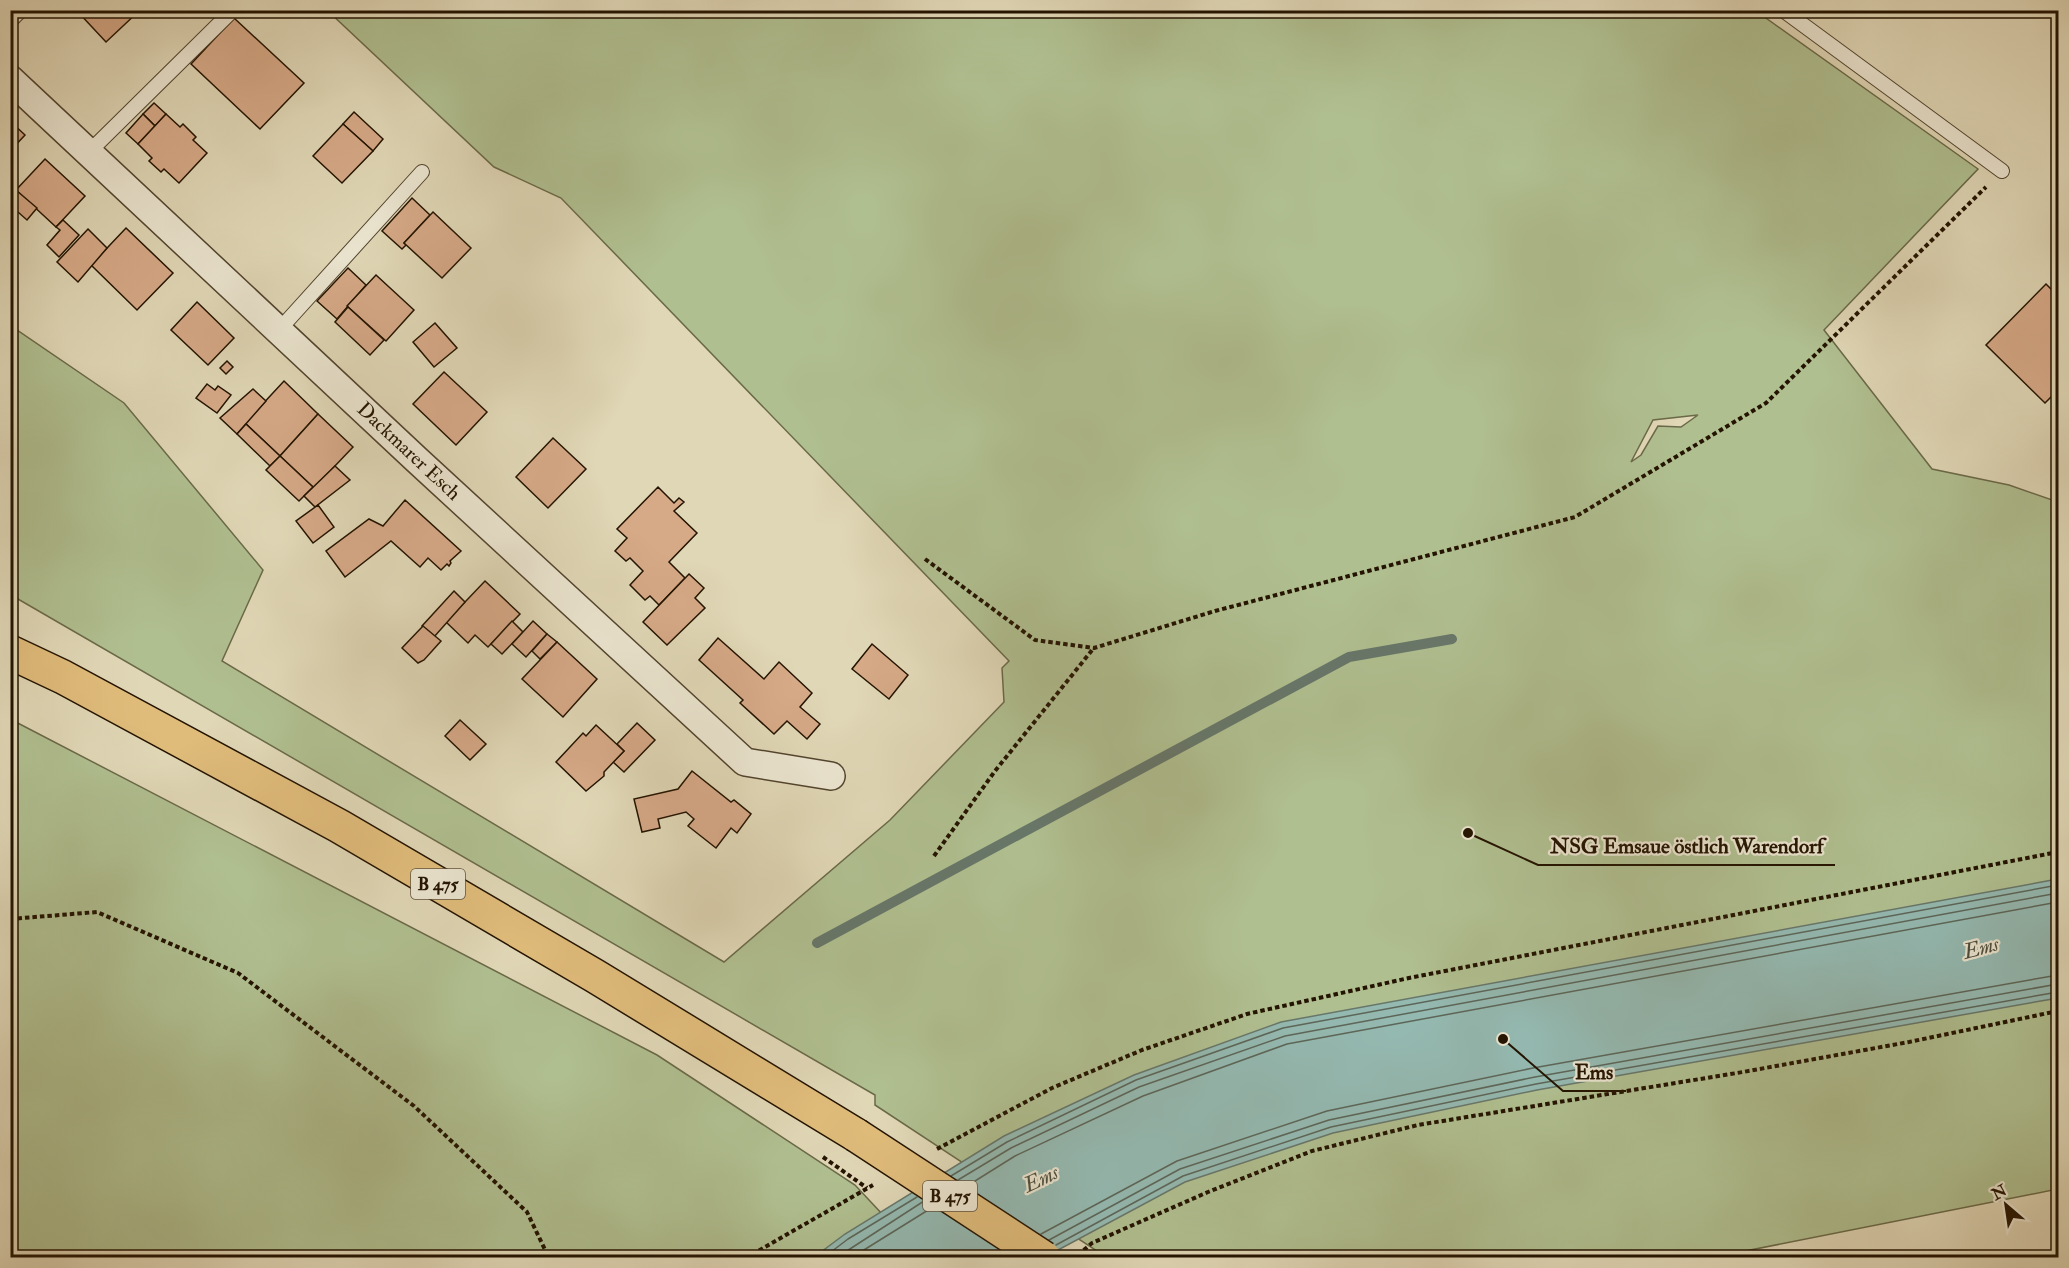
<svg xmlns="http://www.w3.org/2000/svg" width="2069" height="1268" viewBox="0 0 2069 1268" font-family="'IM FELL Double Pica',serif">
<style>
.green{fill:#b0bf90;stroke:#6a6948;stroke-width:1.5;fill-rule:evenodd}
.water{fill:#94b9b1;stroke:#67776a;stroke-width:1.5}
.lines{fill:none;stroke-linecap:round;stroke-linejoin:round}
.shore{stroke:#5c6658;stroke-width:1.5}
.stream{stroke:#67776a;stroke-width:10}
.building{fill:#d6a987;stroke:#231300;stroke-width:1.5}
.service-casing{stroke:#52442e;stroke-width:16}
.minor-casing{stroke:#52442e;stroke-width:30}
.primary-casing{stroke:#231300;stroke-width:36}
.path{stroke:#231300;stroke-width:4;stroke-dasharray:4.5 3;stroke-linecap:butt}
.service{stroke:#ebe5d0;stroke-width:14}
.minor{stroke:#ebe5d0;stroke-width:27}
.primary{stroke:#e0bc7b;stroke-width:33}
.primary-bridge-casing{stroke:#231300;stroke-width:36;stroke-linecap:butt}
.primary-bridge{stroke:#e0bc7b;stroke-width:33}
.labels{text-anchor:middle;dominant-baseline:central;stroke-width:4.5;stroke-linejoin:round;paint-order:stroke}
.shield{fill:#ebe5d0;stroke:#5f523e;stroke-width:1.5}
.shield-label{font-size:18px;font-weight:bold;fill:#231300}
.street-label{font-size:20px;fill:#231300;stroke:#ebe5d0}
.water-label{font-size:21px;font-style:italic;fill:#4b4d3e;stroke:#ebe5d0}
.leader{fill:none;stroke:#231300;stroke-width:2}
.callout-dot{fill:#231300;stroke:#ebe5d0;stroke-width:2}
.callout-label{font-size:21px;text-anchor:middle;font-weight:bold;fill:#231300;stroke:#ebe5d0;stroke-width:4.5;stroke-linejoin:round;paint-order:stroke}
</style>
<rect width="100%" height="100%" fill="#e0d7b6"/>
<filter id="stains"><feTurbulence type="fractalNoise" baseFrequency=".00333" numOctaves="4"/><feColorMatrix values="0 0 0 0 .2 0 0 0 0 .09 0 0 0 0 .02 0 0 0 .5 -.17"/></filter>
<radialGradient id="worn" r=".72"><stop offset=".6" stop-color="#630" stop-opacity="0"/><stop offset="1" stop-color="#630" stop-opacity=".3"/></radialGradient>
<g class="green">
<path d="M 328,11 L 1756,11 L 1978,169 L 1824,330 L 1932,469 L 2009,485 L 2058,502 L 2058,1189 L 1715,1257 L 1106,1257 L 875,1105 L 875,1095 L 11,595 L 11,326 L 124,403 L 263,570 L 222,661 L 724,962 L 890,820 L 1004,702 L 1002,668 L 1009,661 L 561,198 L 494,167 ZM 1698,415 L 1681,427 L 1658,426 L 1641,455 L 1631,462 L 1653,420 Z"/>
<polygon points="10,719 657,1055 855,1185 883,1215 822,1258 11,1257"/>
</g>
<polygon class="water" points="2058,879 2058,998 1537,1090 1333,1133 1185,1182 1045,1257 813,1258 845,1234 1004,1136 1134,1075 1281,1022"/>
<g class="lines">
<g class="shore">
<polyline points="951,1176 1007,1142 1136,1080 1283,1028 2058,885"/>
<polyline points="958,1180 1011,1148 1139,1087 1285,1036 2058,893"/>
<polyline points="967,1186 1015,1156 1143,1096 1287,1044 2058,902"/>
<polyline points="1041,1234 1177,1161 1327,1111 1533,1068 2058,975"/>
<polyline points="1049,1240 1180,1169 1329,1120 1535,1077 2058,984"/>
<polyline points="1056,1245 1183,1176 1331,1127 1536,1084 2058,992"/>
<polyline points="823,1258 848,1239 917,1197"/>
<polyline points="836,1258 924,1201"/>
<polyline points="851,1258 933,1207"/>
</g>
<polyline class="stream" points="817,943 1349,657 1452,639"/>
</g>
<g class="building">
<polygon points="80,10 140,10 106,42 78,12"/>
<polygon points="234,18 304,83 260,129 191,64"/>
<polygon points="154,103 166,114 155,126 143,114"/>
<polygon points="354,112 383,139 373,151 343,124"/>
<polygon points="143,114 155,126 138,144 126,133"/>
<polygon points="166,114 180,127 183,124 196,137 193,140 207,153 179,183 164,169 161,172 149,161 152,158 138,144"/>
<polygon points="10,121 25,135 10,151"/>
<polygon points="343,124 373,151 342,183 313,156"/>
<polygon points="45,159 85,196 56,227 16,190"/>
<polygon points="17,191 37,208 27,220 10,205 10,198"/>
<polygon points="412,198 430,215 404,243 406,245 402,249 382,231"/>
<polygon points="433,212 471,248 442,278 404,243"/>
<polygon points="63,220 79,235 59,257 47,245 60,230 56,227"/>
<polygon points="126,228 173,273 137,310 91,265"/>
<polygon points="88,229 107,248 78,282 57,262"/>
<polygon points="348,268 366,285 337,319 317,301"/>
<polygon points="376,275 414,310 386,341 347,306"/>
<polygon points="2046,284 2058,296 2058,390 2045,403 1986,345"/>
<polygon points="197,302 234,338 208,365 171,330"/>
<polygon points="348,307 384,340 370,355 335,322"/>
<polygon points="435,323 457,348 434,367 413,342"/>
<polygon points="227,361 233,367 226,374 220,368"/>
<polygon points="444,372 487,412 456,445 413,404"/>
<polygon points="284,381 318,414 280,456 245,423"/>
<polygon points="207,384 215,390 218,386 231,395 217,413 196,398"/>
<polygon points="253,389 266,401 237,434 220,418"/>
<polygon points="318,414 353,447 314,488 280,456"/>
<polygon points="246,424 280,456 270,466 237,434"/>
<polygon points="553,438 586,469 548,508 516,477"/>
<polygon points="280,456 313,487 299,501 266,470"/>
<polygon points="335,466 350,480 315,507 304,496"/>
<polygon points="658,487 674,503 679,498 684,502 674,511 697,533 669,562 685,578 659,605 650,596 645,600 630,585 643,571 630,558 626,561 615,551 627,538 617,529"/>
<polygon points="405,500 461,551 450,561 451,563 449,566 447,564 441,570 428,558 420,567 391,541 345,577 326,551 369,519 383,526"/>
<polygon points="318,505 334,527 313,543 296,521"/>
<polygon points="689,574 704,588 695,598 705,608 667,645 643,622"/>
<polygon points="485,581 520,614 488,647 475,635 468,643 446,622"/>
<polygon points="454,591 465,602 434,637 422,626"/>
<polygon points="512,621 523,632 502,654 491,644"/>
<polygon points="533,621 547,634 526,657 512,644"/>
<polygon points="423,626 441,641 424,660 418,663 402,648"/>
<polygon points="547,634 557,642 540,659 532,651"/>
<polygon points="718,638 764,679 779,662 812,693 800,707 820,724 807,739 787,721 774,734 740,703 743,700 699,660"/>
<polygon points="557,642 597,679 563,717 522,679"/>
<polygon points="872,644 908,675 889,699 852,669"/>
<polygon points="460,720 486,744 470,760 445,736"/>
<polygon points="637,723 655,740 624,772 613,762 624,751 617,744"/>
<polygon points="596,725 624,751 604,772 604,776 586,791 556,762 583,733 586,736"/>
<polygon points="692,771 731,802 734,800 751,814 737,833 731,828 716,848 688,826 694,819 686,812 658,819 660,828 642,832 634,799 678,789"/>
</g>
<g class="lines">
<g class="service-casing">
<g id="service">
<polyline points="1783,10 2002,171"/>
<polyline points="10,21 21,10"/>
<polyline points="89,152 233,10"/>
<polyline points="279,330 422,172"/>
</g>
</g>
<g class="minor-casing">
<polyline id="minor" points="10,79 417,460 745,762 831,776"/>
</g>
<g class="primary-casing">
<polyline id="primary" points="10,652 63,677 339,826 595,976 856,1135"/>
</g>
<g class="path">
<polyline points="2055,213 2058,163"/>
<polyline points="925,559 1035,640 1094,648 1215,611 1575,517 1766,403 1986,187"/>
<polyline points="934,856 995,771 1093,649"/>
<polyline points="10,919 97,912 238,973 414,1106 527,1212 549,1258"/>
<polyline points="937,1149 1052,1088 1142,1050 1247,1014 1409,978 2058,852"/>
<polyline points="823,1157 867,1188"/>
<polyline points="1078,1255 1092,1243 1208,1192 1312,1151 1418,1125 1743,1072 1909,1042 2058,1011"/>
<polyline points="746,1258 873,1185"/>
</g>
<use href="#service" class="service"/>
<use href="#minor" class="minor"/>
<use href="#primary" class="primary"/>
<g class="primary-bridge-casing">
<polyline id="primary-bridge" points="856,1135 1044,1258"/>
</g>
<use href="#primary-bridge" class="primary-bridge"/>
</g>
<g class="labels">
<g class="shield">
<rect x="411" y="869" width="54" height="30" rx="4.5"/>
<rect x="923" y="1181" width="54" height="30" rx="4.5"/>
</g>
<g class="shield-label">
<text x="438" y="884">B 475</text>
<text x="950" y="1196">B 475</text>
</g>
<g class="street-label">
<text transform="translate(409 451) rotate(43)">Dackmarer Esch</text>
</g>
<g class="water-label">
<text transform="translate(1981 948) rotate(-15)">Ems</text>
<text transform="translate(1041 1179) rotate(-26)">Ems</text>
</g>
</g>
<path class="leader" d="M1468 833L1538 865H1835M1503 1039L1563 1091H1626"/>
<g class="callout-dot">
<circle cx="1468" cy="833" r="6"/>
<circle cx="1503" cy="1039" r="6"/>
</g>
<g class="callout-label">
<text x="1687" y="853">NSG Emsaue östlich Warendorf</text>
<text x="1594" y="1079">Ems</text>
</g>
<rect width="2069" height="1268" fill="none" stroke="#e0d7b6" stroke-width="36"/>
<rect x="12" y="12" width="2045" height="1244" fill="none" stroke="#231300" stroke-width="3"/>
<rect x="18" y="18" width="2033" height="1232" fill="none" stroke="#231300" stroke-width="1.5"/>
<g transform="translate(2006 1205) rotate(331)" stroke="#ebe5d0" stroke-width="4.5" paint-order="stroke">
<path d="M0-4.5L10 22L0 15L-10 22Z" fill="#231300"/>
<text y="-9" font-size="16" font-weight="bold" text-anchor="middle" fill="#231300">N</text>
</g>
<rect width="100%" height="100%" filter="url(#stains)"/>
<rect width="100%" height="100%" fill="url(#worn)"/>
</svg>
